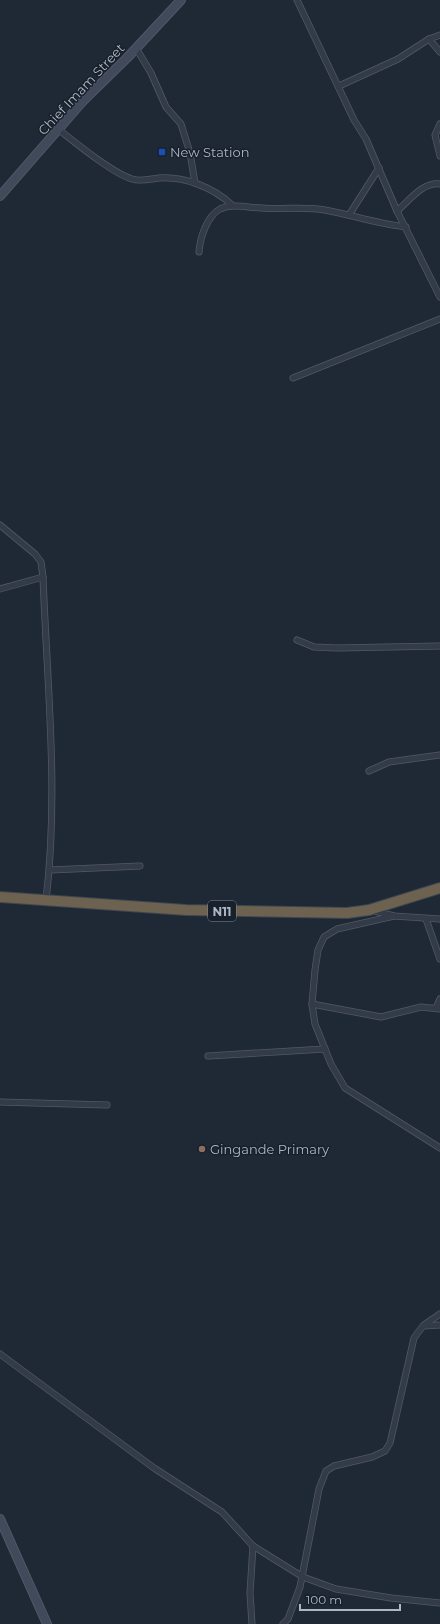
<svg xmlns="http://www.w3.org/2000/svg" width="440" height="1624" viewBox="0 0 440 1624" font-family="Montserrat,sans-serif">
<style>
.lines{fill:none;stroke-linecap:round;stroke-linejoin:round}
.street-casing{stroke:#505965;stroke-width:7}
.secondary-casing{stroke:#505965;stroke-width:10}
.highway-casing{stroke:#3d4651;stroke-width:12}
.street{stroke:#323b47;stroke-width:5.5}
.secondary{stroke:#404a5a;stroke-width:8}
.highway{stroke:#6d614f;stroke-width:10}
.transit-dot{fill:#1a4fb4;stroke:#18202b;stroke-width:1.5}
.education-dot{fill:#8d6e63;stroke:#18202b;stroke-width:1.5}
.labels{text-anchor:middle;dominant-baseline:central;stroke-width:3;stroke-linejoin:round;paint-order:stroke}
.shield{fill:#18202b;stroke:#808996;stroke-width:1}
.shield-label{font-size:12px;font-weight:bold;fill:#acb6c4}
.street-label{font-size:13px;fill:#acb6c4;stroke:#18202b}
.poi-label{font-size:13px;fill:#acb6c4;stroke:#18202b;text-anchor:start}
</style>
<rect width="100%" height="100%" fill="#1f2936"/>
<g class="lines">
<g class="street-casing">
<g id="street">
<polyline points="297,0 354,120 366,139 397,211 440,297"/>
<polyline points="429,39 440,52"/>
<polyline points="136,48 151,73 166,107 181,124 190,153 195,183"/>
<polyline points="339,86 398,59 429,39 440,35"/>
<polyline points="440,124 435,135 440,156"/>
<path d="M 58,129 C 76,143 112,173 132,179 C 141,182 150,179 159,178 C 185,176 214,188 232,205"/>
<path d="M 397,211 C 410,200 422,182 440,184"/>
<polyline points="349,215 379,168"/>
<path d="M 199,252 C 200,238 207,216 220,209 C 233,203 248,208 262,208 C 283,210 304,206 325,210 C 352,215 378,224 406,227"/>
<polyline points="293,378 440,319"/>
<path d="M 0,525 L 35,554 L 41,562 L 43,577 C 47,684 59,793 46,900"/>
<polyline points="0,589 43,577"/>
<polyline points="297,640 314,647 337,648 440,646"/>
<polyline points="369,771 389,762 440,755"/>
<polyline points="50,870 140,866"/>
<polyline points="371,910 394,916 440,919"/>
<polyline points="394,916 337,929 324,937 318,950 315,970 312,1004 315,1024 331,1064 345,1088 440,1148"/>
<polyline points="426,919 440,959"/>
<polyline points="312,1004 381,1017 421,1007 440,1009"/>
<polyline points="436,1008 440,999"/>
<polyline points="208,1056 325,1049"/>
<polyline points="0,1102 107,1105"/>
<polyline points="424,1325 440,1314"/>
<polyline points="0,1354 154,1468 222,1512 253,1546 303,1577 336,1589 391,1598 440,1603"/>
<polyline points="252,1624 250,1593 253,1546"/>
<polyline points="283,1624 288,1619 300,1587 319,1489 326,1471 334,1466 372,1457 385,1451 390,1443 414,1338 423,1326 440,1325"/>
</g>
</g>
<g class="secondary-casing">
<g id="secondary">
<polyline points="0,196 83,101 127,58 181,0"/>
<polyline points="0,1519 47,1624"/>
</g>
</g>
<g class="highway-casing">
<polyline id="highway" points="0,897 186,910 347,913 369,910 440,888"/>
</g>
<use href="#street" class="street"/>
<use href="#secondary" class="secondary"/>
<use href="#highway" class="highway"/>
</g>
<rect class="transit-dot" x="158" y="148" width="8" height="8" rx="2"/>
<circle class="education-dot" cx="202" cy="1149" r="4"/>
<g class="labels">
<rect class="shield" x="208" y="901" width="28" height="20" rx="3"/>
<g class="shield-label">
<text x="222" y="911">N11</text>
</g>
<g class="street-label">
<text transform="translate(81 89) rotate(-47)">Chief Imam Street</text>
</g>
<g class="poi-label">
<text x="170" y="152">New Station</text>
<text x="210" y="1149">Gingande Primary</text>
</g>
</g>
<path d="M300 1604v6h100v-6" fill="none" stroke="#acb6c4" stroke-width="2"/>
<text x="306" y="1604" font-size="12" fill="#acb6c4" stroke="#18202b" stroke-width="3" paint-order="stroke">100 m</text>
</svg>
